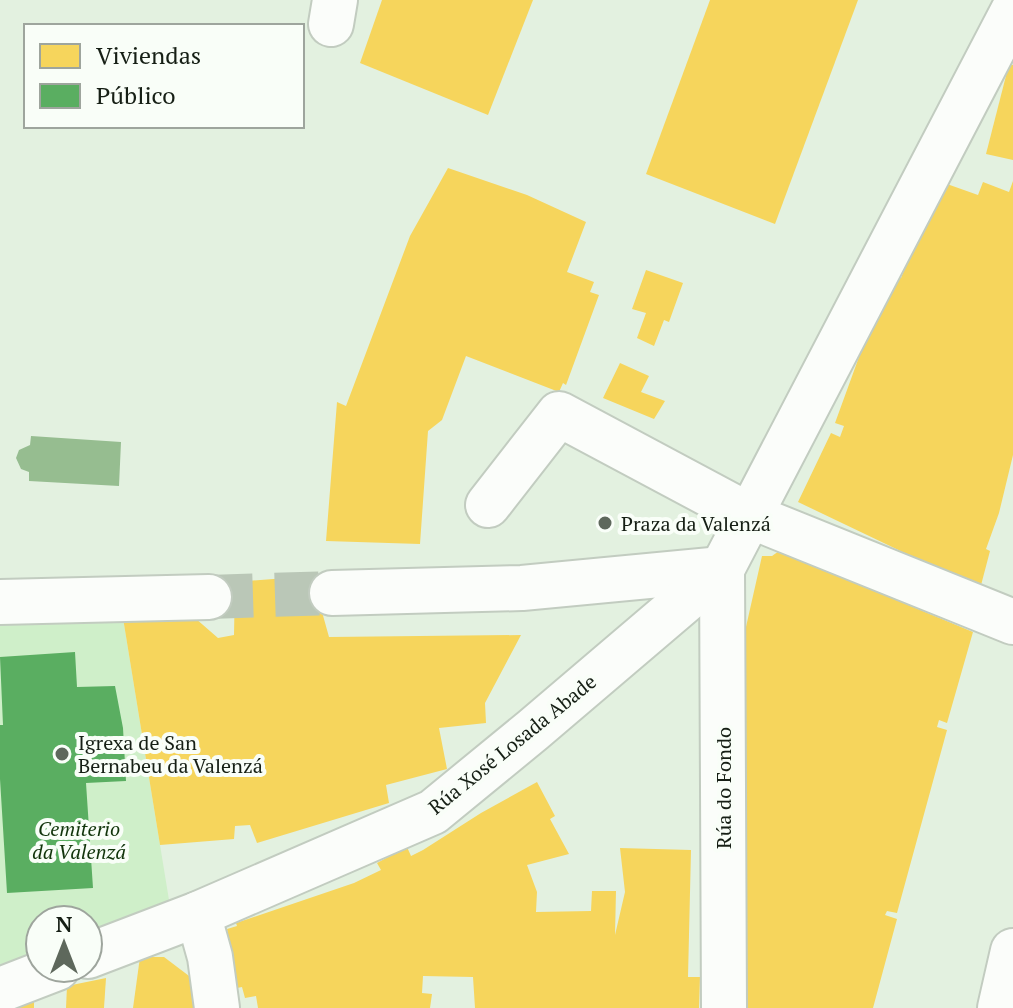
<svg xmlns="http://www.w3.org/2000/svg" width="1013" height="1008" viewBox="0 0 1013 1008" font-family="'PT Serif',serif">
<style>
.green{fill:#cfefc9}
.water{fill:#96bd90}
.homes{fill:#f6d55c}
.public{fill:#5aae61}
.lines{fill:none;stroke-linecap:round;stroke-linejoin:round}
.minor-tunnel{stroke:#bac7b7;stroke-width:44;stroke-dasharray:44 22;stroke-linecap:butt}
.minor-casing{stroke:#c2ccc0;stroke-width:48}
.tertiary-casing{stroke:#c2ccc0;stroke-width:48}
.minor{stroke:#fbfdfa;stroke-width:44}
.tertiary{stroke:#fbfdfa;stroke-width:44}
.poi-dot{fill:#5e685c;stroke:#f9fef8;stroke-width:3}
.labels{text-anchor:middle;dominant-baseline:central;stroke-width:8;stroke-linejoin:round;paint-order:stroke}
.poi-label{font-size:20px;fill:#161f15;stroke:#f9fef8;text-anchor:start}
.street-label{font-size:20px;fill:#161f15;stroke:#f9fef8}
.park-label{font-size:20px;font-style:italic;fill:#11340b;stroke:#f9fef8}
</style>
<rect width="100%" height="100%" fill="#e3f1e0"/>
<polygon class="green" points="123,618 169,900 88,934 88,920 40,920 40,954 22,962 0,964 0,624"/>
<polygon class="water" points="31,436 121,442 119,486 29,481 29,472 21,469 16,458 19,450 30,445"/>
<g class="homes">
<polygon points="382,0 533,0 488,115 360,63"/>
<polygon points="710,0 858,0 775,224 646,174"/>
<polygon points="1009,64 1013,65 1013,160 986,154"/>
<polygon points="448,168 527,195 586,222 567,272 594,282 590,292 599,295 566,385 563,383 559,392 466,356 442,420 428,431 420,544 326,541 337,402 346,406 410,236"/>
<polygon points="1013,181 1013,455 999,513 986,549 990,551 980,589 798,502 831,433 840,437 844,426 835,423 859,357 850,353 882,269 901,278 934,193 943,196 947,184 978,195 983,182 1009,192"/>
<polygon points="646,270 683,283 669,322 664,320 654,346 637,338 646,313 632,309"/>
<polygon points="620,363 649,376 641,392 665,401 654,419 603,398"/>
<polygon points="779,551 973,632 947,723 939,720 937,727 947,730 897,913 887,911 885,915 897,919 873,1008 735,1008 734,680 762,556 772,556"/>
<polygon points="312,576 329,637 521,635 485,703 486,723 439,728 447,769 386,785 389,803 257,843 250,825 235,826 234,839 160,845 123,618 195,618 218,638 234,635 235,582"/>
<polygon points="537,782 555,816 550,819 569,854 527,865 537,892 536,912 591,911 592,891 616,891 615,935 625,892 620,848 691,850 688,977 700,977 699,1008 475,1008 473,977 423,976 422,993 432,994 430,1008 258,1008 256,996 245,998 242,987 237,988 227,929 237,926 236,923 354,883 381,870 377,863 407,847 411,856 423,850 481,813"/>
<polygon points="140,957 164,957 197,982 207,1008 133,1008"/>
<polygon points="106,978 104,1008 66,1008 67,986"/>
<polygon points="34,1000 34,1008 17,1008"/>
</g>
<polygon class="public" points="75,652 77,687 115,686 123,728 126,781 86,783 93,888 7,893 0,779 0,725 3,725 0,657"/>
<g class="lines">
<polyline class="minor-tunnel" points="209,597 332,593"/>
<g class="minor-casing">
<g id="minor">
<polyline points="331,24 335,0"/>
<polyline points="488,505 559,414 748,515 1013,622"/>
<polyline points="332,593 522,588 722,569 724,1008"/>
<polyline points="0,602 209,597"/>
<polyline points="198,914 210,957 217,1008"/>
<polyline points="88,956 198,914 433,812 533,730 722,569 1013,11"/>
<polyline points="0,990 57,968"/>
</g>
</g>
<g class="tertiary-casing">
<polyline id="tertiary" points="1000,1008 1013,951"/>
</g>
<use href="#minor" class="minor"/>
<use href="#tertiary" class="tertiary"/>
</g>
<g class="poi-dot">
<circle cx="605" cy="523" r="8"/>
<circle cx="62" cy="754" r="8"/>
</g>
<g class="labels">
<g class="poi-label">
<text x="621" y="523">Praza da Valenzá</text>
<text x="78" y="742">Igrexa de San<tspan x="78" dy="23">Bernabeu da Valenzá</tspan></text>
</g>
<g class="street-label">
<text transform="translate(512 744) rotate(-39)">Rúa Xosé Losada Abade</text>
<text transform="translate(723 788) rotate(-90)">Rúa do Fondo</text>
</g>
<g class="park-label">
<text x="79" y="828">Cemiterio<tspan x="79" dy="23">da Valenzá</tspan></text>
</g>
</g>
<rect x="24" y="24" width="280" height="104" fill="#f9fef8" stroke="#9ea59d" stroke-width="2"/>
<rect x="40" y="44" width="40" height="24" fill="#f6d55c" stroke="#9ea59d" stroke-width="2"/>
<text x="96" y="64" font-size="24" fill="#161f15">Viviendas</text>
<rect x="40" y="84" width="40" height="24" fill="#5aae61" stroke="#9ea59d" stroke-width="2"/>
<text x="96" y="104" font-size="24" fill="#161f15">Público</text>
<g transform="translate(64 944)"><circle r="38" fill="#f9fef8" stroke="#9ea59d" stroke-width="2"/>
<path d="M0-6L14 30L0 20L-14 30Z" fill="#5e685c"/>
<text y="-12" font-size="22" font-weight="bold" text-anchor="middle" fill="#161f15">N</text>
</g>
</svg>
